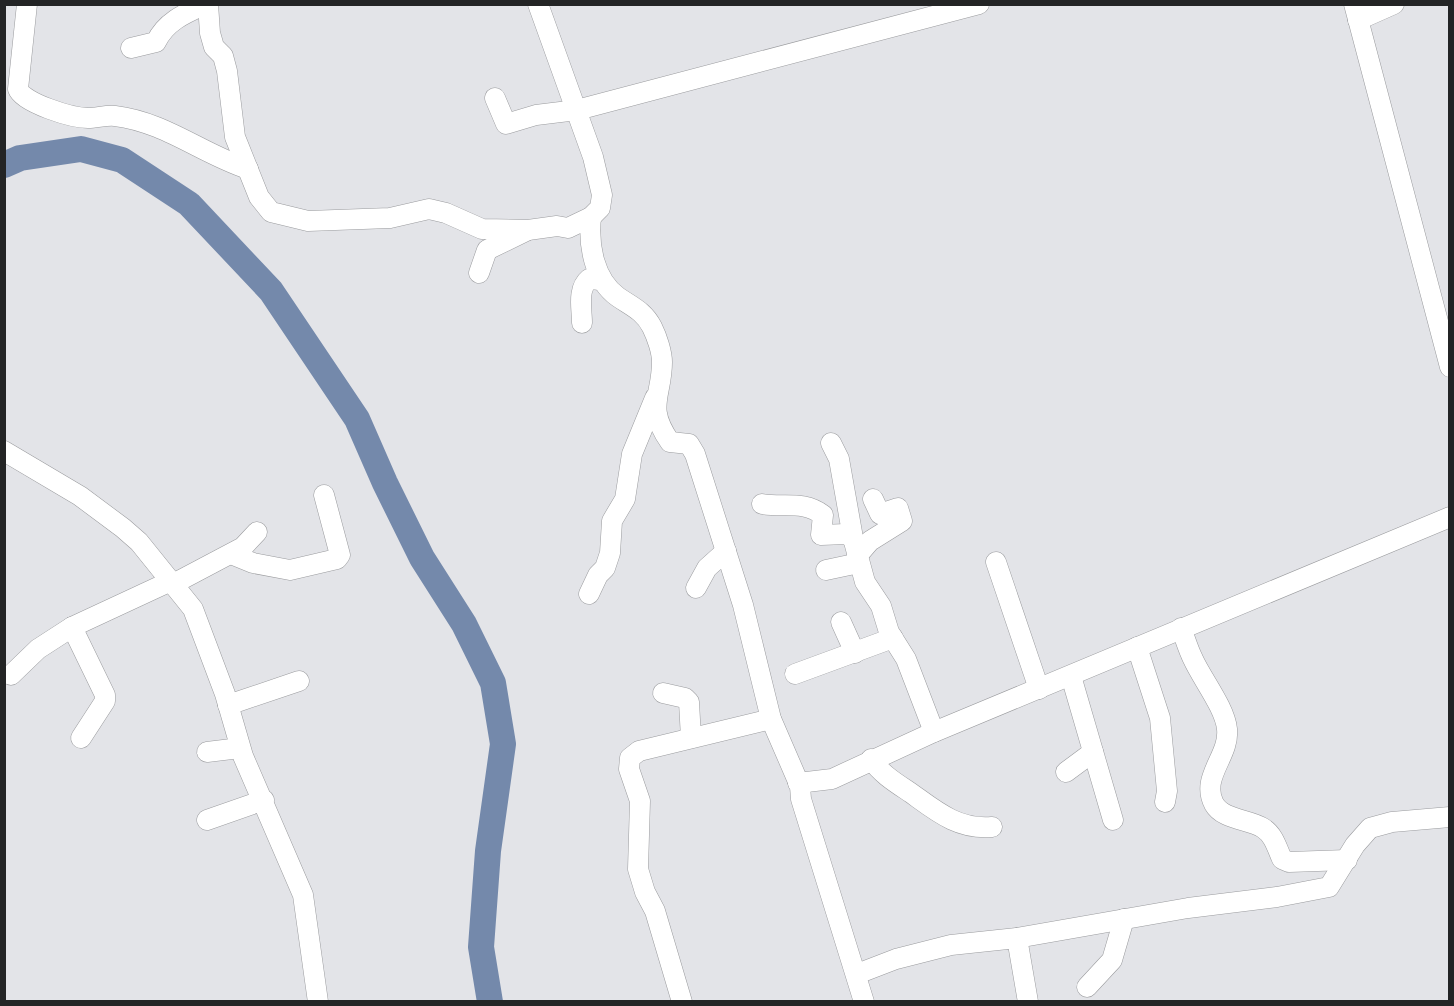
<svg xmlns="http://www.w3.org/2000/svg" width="1454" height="1006" viewBox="0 0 1454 1006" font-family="Lato,sans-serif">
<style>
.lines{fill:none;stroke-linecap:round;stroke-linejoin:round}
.river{stroke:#7489ab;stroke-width:26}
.minor-casing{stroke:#9a9b9e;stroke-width:21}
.minor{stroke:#fff;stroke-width:20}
</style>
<rect width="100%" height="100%" fill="#e3e4e8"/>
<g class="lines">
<polyline class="river" points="4,165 20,158 81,149 122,160 189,204 271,291 357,419 385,483 422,558 464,624 493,683 503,744 488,851 481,947 490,1002"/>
<g class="minor-casing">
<g id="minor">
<path d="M 27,4 L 18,89 C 23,103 72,118 88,118 C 97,118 106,115 115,116 C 165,122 202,154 248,169"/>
<polyline points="208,4 210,33 214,47 223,56 227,71 235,137 259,197 271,212 308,221 390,218 429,209 446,213 482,229 528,230 557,226 568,228 591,217 600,208 602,195 593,157 538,4"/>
<polyline points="1354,4 1450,367"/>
<polyline points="1358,20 1394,4"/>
<path d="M 131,48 L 156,42 C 166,21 186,13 206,4"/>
<polyline points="495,98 506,124 536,115 577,110 979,4"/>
<path d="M 591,217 C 588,245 594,280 618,297 C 631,306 644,311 652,327 C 657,337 662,352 662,362 C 662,397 645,406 670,442 L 689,444 L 695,454 L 743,605 L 771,719 L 800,786 L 801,799 L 864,1002"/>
<polyline points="479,273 487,250 526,231"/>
<path d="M 582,323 C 582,309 577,289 589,279 L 601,280"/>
<polyline points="831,443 839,459 853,538 865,582 881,606 889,632 906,659 934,732"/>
<polyline points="4,451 80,496 123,528 139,542 193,609 225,694 243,756 303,895 318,1002"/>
<path d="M 762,504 C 784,508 803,500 823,515 L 821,535 L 846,534 L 853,538"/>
<polyline points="231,554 253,563 290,570 337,559 340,555 324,495"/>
<polyline points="857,556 870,541 902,521 898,508 880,514 873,499"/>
<polyline points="996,562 1039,689"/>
<polyline points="826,570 859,563"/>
<polyline points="173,584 243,547 257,532"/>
<polyline points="696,588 707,568 726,551"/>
<polyline points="589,594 598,575 605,568 610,553 612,521 625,499 632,454 655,398"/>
<polyline points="841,622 855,653"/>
<polyline points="72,627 105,695 105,701 81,738"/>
<path d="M 1181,628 C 1185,638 1188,649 1193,659 C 1202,679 1225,708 1227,729 C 1230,756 1200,777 1214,804 C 1223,820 1249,819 1263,828 C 1274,835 1277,848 1282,859 L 1289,862 L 1347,860"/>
<polyline points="1137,647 1160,718 1167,791 1165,802"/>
<polyline points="795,674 893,638"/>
<polyline points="11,675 38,649 72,627 171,581"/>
<polyline points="1071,676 1113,820"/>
<polyline points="663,693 685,698 689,702 691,738"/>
<polyline points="228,705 299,681"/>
<polyline points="207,752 240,748"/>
<path d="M 871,759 C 881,774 896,783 911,793 C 936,811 958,830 992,827"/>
<polyline points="1066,772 1093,752"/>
<polyline points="798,783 832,779 934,732 1450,517"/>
<polyline points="207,820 264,800"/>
<polyline points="1017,938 1188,908 1277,897 1329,887 1355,845 1370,828 1392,822 1450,817"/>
<polyline points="857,974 896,959 951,945 1017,938 1028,1002"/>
<polyline points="1087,987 1112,960 1124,919"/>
<polyline points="682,1002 655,911 645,892 638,869 640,801 629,769 630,758 639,751 771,719"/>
</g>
</g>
<use href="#minor" class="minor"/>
</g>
<rect width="1454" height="1006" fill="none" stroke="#232425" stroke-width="12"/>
</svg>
